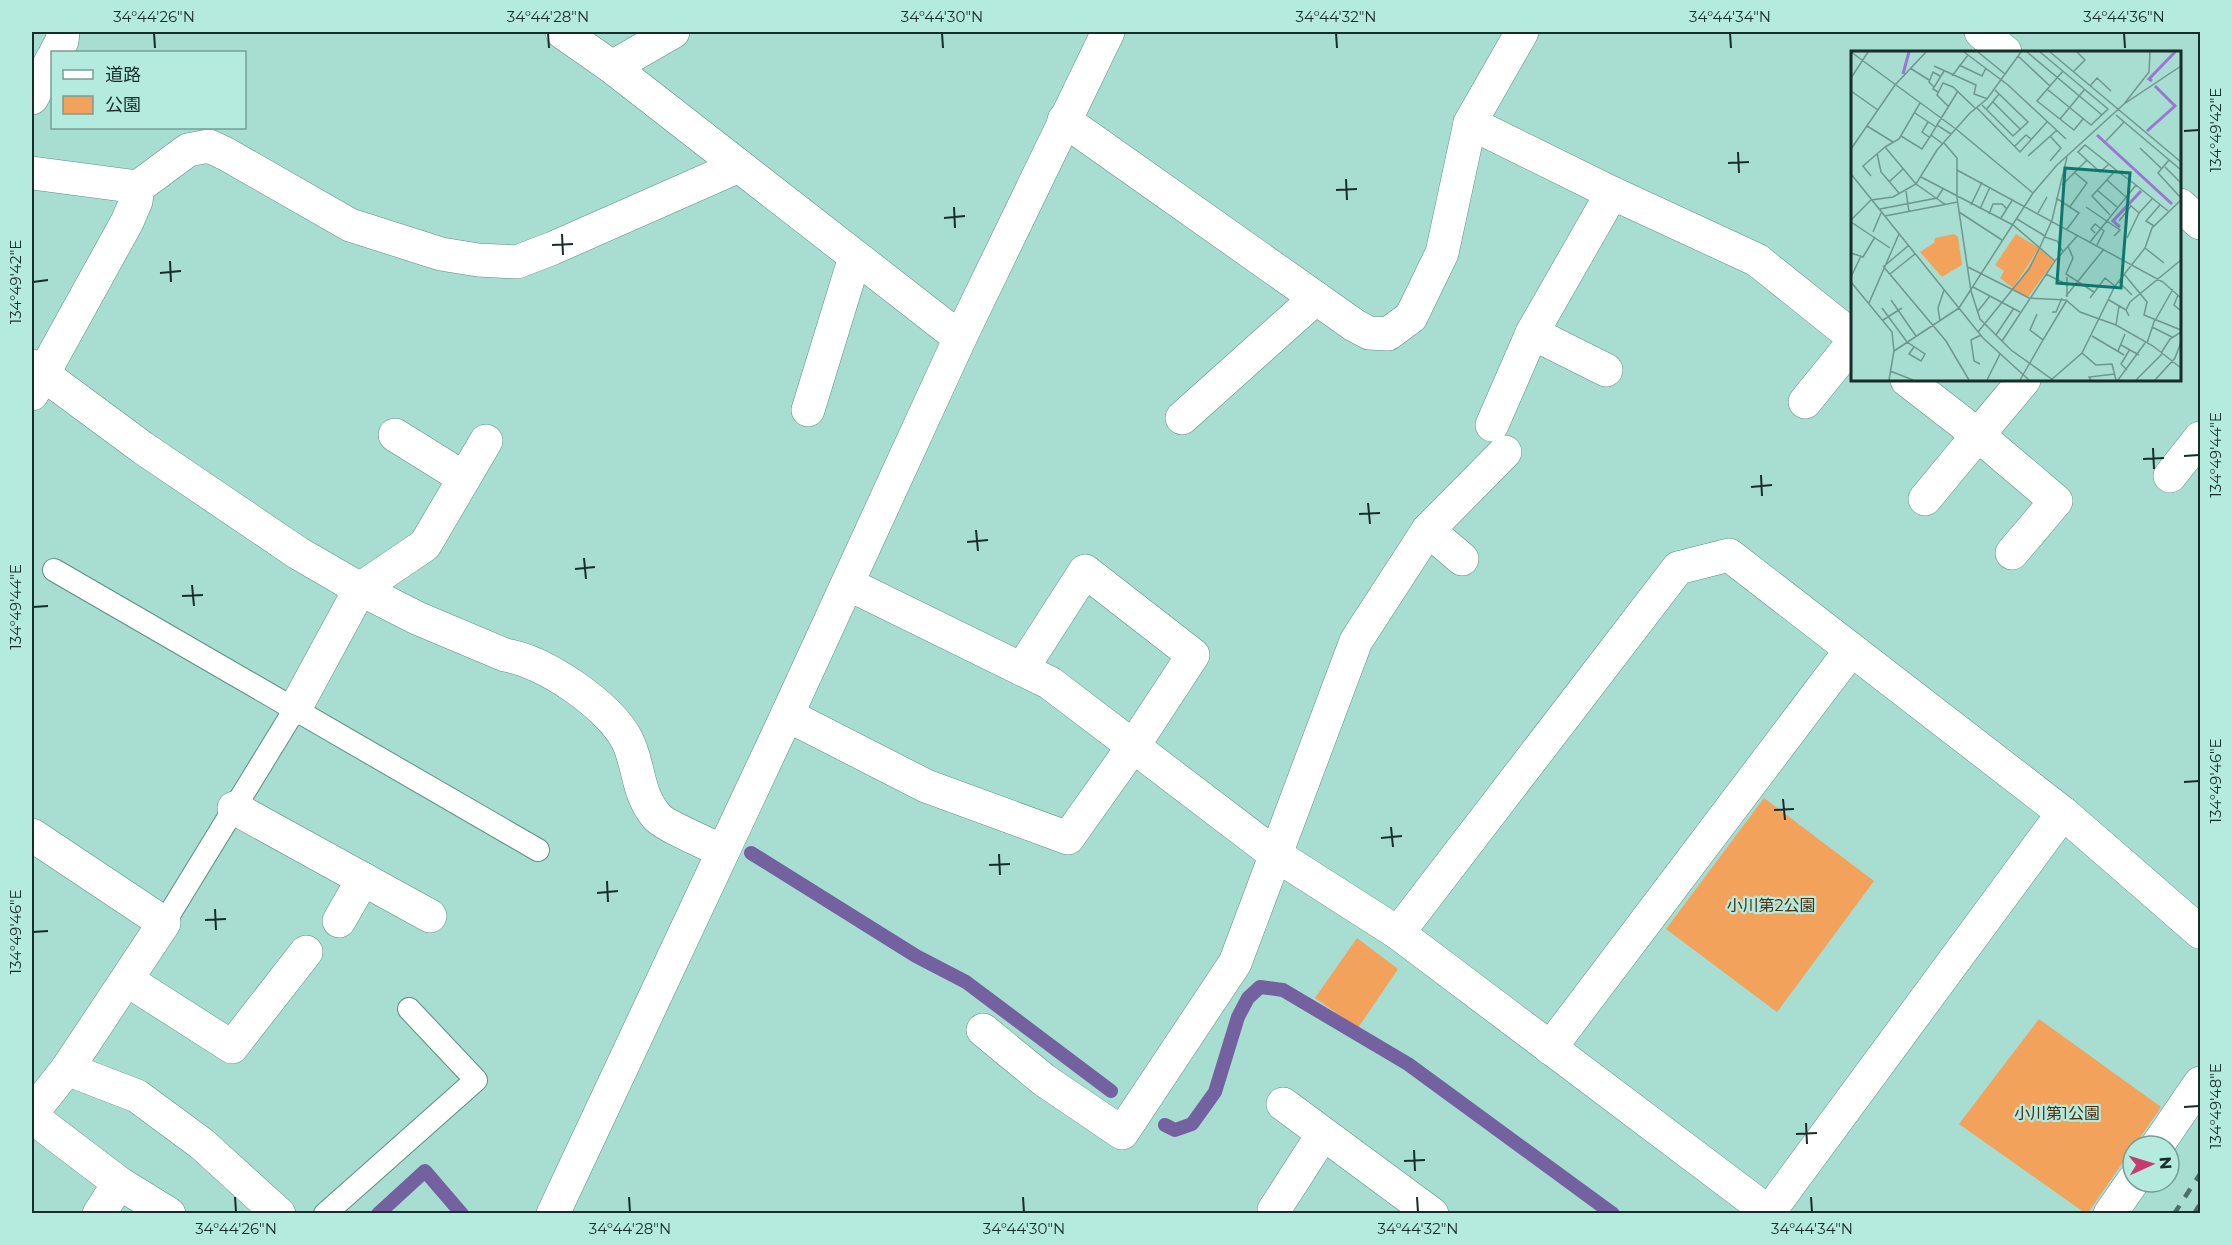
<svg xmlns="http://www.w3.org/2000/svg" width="2232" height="1245" viewBox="0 0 2232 1245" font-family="Montserrat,'Noto Sans JP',sans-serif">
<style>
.green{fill:#f3a25c}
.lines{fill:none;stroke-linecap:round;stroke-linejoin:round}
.stream{stroke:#7361a0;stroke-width:14}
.service-casing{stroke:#5d8f85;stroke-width:24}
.minor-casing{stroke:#5d8f85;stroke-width:34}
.service{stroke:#fff;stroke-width:22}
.minor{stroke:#fff;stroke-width:33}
.rail{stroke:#4e6f68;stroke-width:4.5;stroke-dasharray:10 10;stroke-linecap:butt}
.ticks{fill:none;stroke:#182d29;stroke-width:2}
.labels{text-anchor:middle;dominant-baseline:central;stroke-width:4.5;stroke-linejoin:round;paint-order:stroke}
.park-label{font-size:16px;fill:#4f2c0c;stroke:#b5eade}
.inset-river{fill:none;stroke:#9a77d3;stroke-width:3}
.inset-road{fill:none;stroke:#6e978e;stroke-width:1.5}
.view{fill:#0f766e;fill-opacity:0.15;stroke:#0f766e;stroke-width:3}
.inset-edge{fill:none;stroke:#182d29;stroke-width:3}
.neatline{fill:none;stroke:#182d29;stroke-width:2}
.ticks-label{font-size:15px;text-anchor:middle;fill:#182d29}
</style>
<rect width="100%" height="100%" fill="#a8ddd1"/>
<g class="green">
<polygon points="1764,798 1874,881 1777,1012 1666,929"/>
<polygon points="1357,938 1398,969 1358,1028 1315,998"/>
<polygon points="2039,1019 2161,1107 2088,1213 2085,1213 1959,1124"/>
</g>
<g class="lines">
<g class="stream">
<polyline points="751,853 916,956 966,982 1111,1091"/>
<polyline points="1165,1125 1175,1130 1192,1124 1215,1092 1238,1017 1248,998 1260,987 1283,990 1408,1064 1613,1214"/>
<polyline points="378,1214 425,1171 462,1214"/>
</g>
<g class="service-casing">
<g id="service">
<polyline points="54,570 538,850"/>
<polyline points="164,923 295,709"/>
<polyline points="325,1214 476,1080 409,1009"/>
</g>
</g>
<g class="minor-casing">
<g id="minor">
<polyline points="562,32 612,67 960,338"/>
<polyline points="1981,32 2005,52"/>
<polyline points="56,52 62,41 63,32"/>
<polyline points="612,67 673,32"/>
<polyline points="32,98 52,59"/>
<polyline points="1064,120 1354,325 1369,333 1388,334 1411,317 1442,253 1470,123 1522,32"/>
<polyline points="1470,123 1612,193 1757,260 1852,336"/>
<polyline points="32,173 138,187"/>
<polyline points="2180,205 2200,223"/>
<polyline points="1532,333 1606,370"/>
<path d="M 32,366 L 143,448 L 298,553 L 360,589 L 417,618 L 505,655 C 544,661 609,705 627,740 C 640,766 636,792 657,817 C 664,825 710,845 722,851"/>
<polyline points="1907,380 1978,435 2024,380"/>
<polyline points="32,394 127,222 136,201 138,187 188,150 209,146 226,154 350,225 441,254 478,260 517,262 553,248 739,166"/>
<polyline points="1805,402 1852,344"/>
<polyline points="808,410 855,257"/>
<polyline points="1182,418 1316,298"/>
<polyline points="1492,425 1532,333 1612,193"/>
<polyline points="395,435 464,478"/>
<polyline points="2170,476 2200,438"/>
<polyline points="1925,499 1978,435 2056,501 2012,553"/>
<polyline points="1428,530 1462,559"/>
<polyline points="848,584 1050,683 1276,855 1398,933 1771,1214"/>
<polyline points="295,709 360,589 425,545 486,441"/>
<polyline points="787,715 926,786 1068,838 1134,745 1193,655 1085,571 1022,669"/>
<polyline points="234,808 430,916"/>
<polyline points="32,835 164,923 67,1069 32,1113"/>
<polyline points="339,921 363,879"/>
<polyline points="1398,933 1678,568 1729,555 2063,813 2200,932"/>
<polyline points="127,980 232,1047 306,952"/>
<polyline points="983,1030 1044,1080 1122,1133 1235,963 1356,641 1428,530 1505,452"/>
<polyline points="1550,1048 1851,650"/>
<polyline points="67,1069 137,1096 202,1144 279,1214"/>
<polyline points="1283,1104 1432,1214"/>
<polyline points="32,1117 119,1183 169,1214"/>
<polyline points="2157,1146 2200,1083"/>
<polyline points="1274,1210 1323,1134"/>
<polyline points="1769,1212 2063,813"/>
<polyline points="99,1214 119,1183"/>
<polyline points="553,1214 787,715 960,338 1108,32"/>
<polyline points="2110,1214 2133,1181"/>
</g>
</g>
<use href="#service" class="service"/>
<use href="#minor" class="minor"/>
<g class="rail">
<polyline points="2174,1214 2200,1174"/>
<polyline points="2194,1214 2200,1204"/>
</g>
</g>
<path class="ticks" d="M 154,33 L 155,48M 548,33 L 549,48M 942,33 L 943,48M 1336,33 L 1337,48M 1730,33 L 1731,48M 2124,33 L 2125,48M 2184,131 L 2199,130M 1738,152 L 1739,173M 1728,163 L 1749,162M 1346,179 L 1347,200M 1336,190 L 1357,189M 954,207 L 955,228M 944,218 L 965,216M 562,234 L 563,255M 552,245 L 573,244M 170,261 L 171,282M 160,273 L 181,271M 33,282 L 48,280M 2153,448 L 2154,469M 2184,456 L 2199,455M 2143,459 L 2164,458M 1761,475 L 1762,496M 1751,487 L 1772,485M 1368,503 L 1370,524M 1359,514 L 1380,513M 976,530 L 978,551M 967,542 L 988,540M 584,558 L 586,579M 575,569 L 595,567M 192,585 L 194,606M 182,596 L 203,595M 33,607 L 48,606M 2184,782 L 2199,781M 1783,799 L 1785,820M 1774,810 L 1794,809M 1391,827 L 1393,847M 1381,838 L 1402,836M 999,854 L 1000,875M 989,865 L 1010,864M 607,881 L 608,902M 597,893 L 618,891M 215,909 L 216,930M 205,920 L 226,919M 33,932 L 48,931M 2184,1107 L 2199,1106M 1806,1123 L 1807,1144M 1796,1134 L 1817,1133M 1414,1150 L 1415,1171M 1404,1161 L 1425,1160M 235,1197 L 236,1212M 629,1197 L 630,1212M 1023,1197 L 1024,1212M 1417,1197 L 1418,1212M 1811,1197 L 1812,1212"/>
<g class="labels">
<g class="park-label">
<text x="1771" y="905">小川第2公園</text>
<text x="2057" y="1113">小川第1公園</text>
</g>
</g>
<g transform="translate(1851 51)">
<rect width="330" height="330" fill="#a8ddd1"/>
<path d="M 103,183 L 107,186 L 111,214 L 91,226 L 69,201 L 83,192 L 84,187 ZM 165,183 L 188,197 L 162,237 L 149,227 L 153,220 L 144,214 ZM 189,198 L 203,210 L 177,246 L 162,239 Z" fill="#f3a25c"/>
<path class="inset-river" d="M 52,23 L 58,1M 301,30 L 298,28 L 324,1M 296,80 L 324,55 L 304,35M 246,84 L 321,153M 269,176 L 262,170 L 290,140"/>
<path class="inset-road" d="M 0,1 L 105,78 L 182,142M 113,1 L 157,34 L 215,88M 127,1 L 154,23M 176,1 L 251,64M 189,1 L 257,58 L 240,74 L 196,38M 199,1 L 330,111M 167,5 L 199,35M 108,14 L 131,25 L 135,17M 83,15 L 125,34 L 123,43 L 137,48M 59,17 L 78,29M 212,20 L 186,50 L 223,79 L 232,68M 223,20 L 234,9 L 226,1M 101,25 L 117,4M 0,27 L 17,1M 239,35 L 246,27 L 260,40M 83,36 L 78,31 L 82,21 L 89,25M 0,40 L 27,59M 87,41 L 82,38 L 93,20M 142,51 L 170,79M 273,53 L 298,21 L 299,1M 131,54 L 162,85 L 177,71 L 144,39M 98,56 L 86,44 L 92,32 L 102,36 L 124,57M 126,57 L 169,101 L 196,71M 135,59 L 148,43M 64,62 L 85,76M 265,64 L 330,119M 209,68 L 234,38M 77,71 L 71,81 L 78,86M 86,74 L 107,40M 16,75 L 42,91M 50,85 L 71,98 L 80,84M 255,90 L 273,71M 93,92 L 106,107 L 106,147 L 120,240 L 129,268 L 160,299 L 202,329M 92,93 L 80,84 L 86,74 L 100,83M 34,96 L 48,88 L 69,52M 163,96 L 175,84 L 180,88M 289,97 L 311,118M 0,98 L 44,34 L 75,1M 26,102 L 30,121 L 48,142M 177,105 L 206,79M 318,109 L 307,122 L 330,147M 199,110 L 210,97 L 199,85M 258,113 L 249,121 L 227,101 L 234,94 L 258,113 L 265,119 L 285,134 L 317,160M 314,116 L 330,132M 106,119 L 312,231 L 330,247M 0,123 L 132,287 L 178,329M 20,125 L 12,115 L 34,96 L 65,133 L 95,154M 70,126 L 162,174 L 204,210M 256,129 L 275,146M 38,131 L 52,118M 211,134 L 236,109M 246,139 L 266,156M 55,140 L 58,161M 205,147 L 228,162 L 216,178M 20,149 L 42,146 L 65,133 L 86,99 L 119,62 L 136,48 L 170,1M 120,154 L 131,131M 279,154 L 288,162 L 301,148M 235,156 L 269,179 L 263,185M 218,157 L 236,132 L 224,122M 29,158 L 86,147 L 92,138M 129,158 L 139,136M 108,161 L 151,189M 187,162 L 196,146M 138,163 L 142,153 L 151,153 L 156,158M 259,164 L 241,145 L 265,119M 34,165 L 107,151M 150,167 L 162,148M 166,168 L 194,185M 0,169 L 20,149M 268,170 L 280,155M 0,171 L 39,197M 303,175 L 295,170 L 309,154M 22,181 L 30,162M 244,182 L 240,178 L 244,173 L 253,180 L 246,194M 194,186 L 206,190 L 212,201M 276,187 L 288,162M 239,191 L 285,134M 217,195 L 222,207 L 215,223 L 243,241M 294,197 L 313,212M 0,202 L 12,206 L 24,186M 32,215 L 95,290 L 118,329M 32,216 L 57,195M 117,216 L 178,247 L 215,249 L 229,261 L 265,274 L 302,295 L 330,317M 39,223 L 64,203M 195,223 L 215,233M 273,223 L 296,251 L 293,264 L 330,279M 0,226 L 10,205M 0,231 L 41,281 L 43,300 L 38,329M 268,231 L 281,244M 122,236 L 169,261M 327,244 L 323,254 L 330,260M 215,245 L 253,198M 216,246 L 216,226M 239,247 L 254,227 L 264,235M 40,249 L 65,285M 258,249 L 275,259M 18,252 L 48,183M 31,257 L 56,291 L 74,303 L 70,310 L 58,303 L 63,296M 108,257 L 182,142 L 206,114 L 273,53 L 330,15M 127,260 L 139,245M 201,261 L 205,261 L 211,247M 278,265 L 275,259 L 279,251 L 330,209M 305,268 L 322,238M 32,269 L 51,257M 89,270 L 87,257 L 93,239M 265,274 L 268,255M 301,276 L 321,286M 127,281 L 178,218 L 189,196 L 201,169 L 216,106M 145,284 L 163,257M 241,285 L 273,304M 192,289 L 216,249M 151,290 L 204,210 L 227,184M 296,292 L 304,268M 270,294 L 288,304M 43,300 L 108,257M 267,300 L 274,283M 231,302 L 245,314 L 261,313 L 265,329M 310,302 L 319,288 L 330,281M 129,313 L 123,310 L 120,289 L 130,284M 276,319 L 270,313 L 279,298M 39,320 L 62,329M 136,329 L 149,303M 169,329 L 192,289 L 179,279 L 186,263M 200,329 L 231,302 L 264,235 L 294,197 L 301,177 L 330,149M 240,329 L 238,326 L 264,323M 267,329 L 294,292M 285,329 L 311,303M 304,329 L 324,307 L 330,291"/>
<path class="view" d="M 214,117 L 279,122 L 270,237 L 206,232 Z"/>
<rect width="330" height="330" class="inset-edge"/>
</g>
<rect width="2232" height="1245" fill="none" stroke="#b5eade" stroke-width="66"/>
<rect x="51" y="51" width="195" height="78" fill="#b5eade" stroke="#769e96" stroke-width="1.5"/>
<rect x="63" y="70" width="30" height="9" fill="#ffffff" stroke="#769e96" stroke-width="1.5"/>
<text x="105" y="81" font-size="18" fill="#182d29">道路</text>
<rect x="63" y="96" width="30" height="18" fill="#f3a25c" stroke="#769e96" stroke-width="1.5"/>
<text x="105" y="111" font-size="18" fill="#182d29">公園</text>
<g transform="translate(2151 1164) rotate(86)"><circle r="28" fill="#b5eade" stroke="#769e96" stroke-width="1.5"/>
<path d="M0-4.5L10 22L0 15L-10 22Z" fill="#c53b72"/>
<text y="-9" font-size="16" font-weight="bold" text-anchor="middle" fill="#182d29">N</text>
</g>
<rect x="33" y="33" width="2166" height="1179" class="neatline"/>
<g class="ticks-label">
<text x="154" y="22">34°44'26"N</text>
<text x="548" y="22">34°44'28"N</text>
<text x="942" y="22">34°44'30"N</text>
<text x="1336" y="22">34°44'32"N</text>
<text x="1730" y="22">34°44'34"N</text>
<text x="2124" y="22">34°44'36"N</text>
<text transform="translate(2216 130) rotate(-90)" y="5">134°49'42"E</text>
<text transform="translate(16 282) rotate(-90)" y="5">134°49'42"E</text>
<text transform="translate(2216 455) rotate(-90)" y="5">134°49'44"E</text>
<text transform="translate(16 607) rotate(-90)" y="5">134°49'44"E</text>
<text transform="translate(2216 781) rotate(-90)" y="5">134°49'46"E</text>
<text transform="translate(16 932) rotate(-90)" y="5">134°49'46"E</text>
<text transform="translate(2216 1106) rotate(-90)" y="5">134°49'48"E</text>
<text x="236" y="1234">34°44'26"N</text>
<text x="630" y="1234">34°44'28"N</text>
<text x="1024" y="1234">34°44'30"N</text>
<text x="1418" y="1234">34°44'32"N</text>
<text x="1812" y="1234">34°44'34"N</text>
</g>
</svg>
